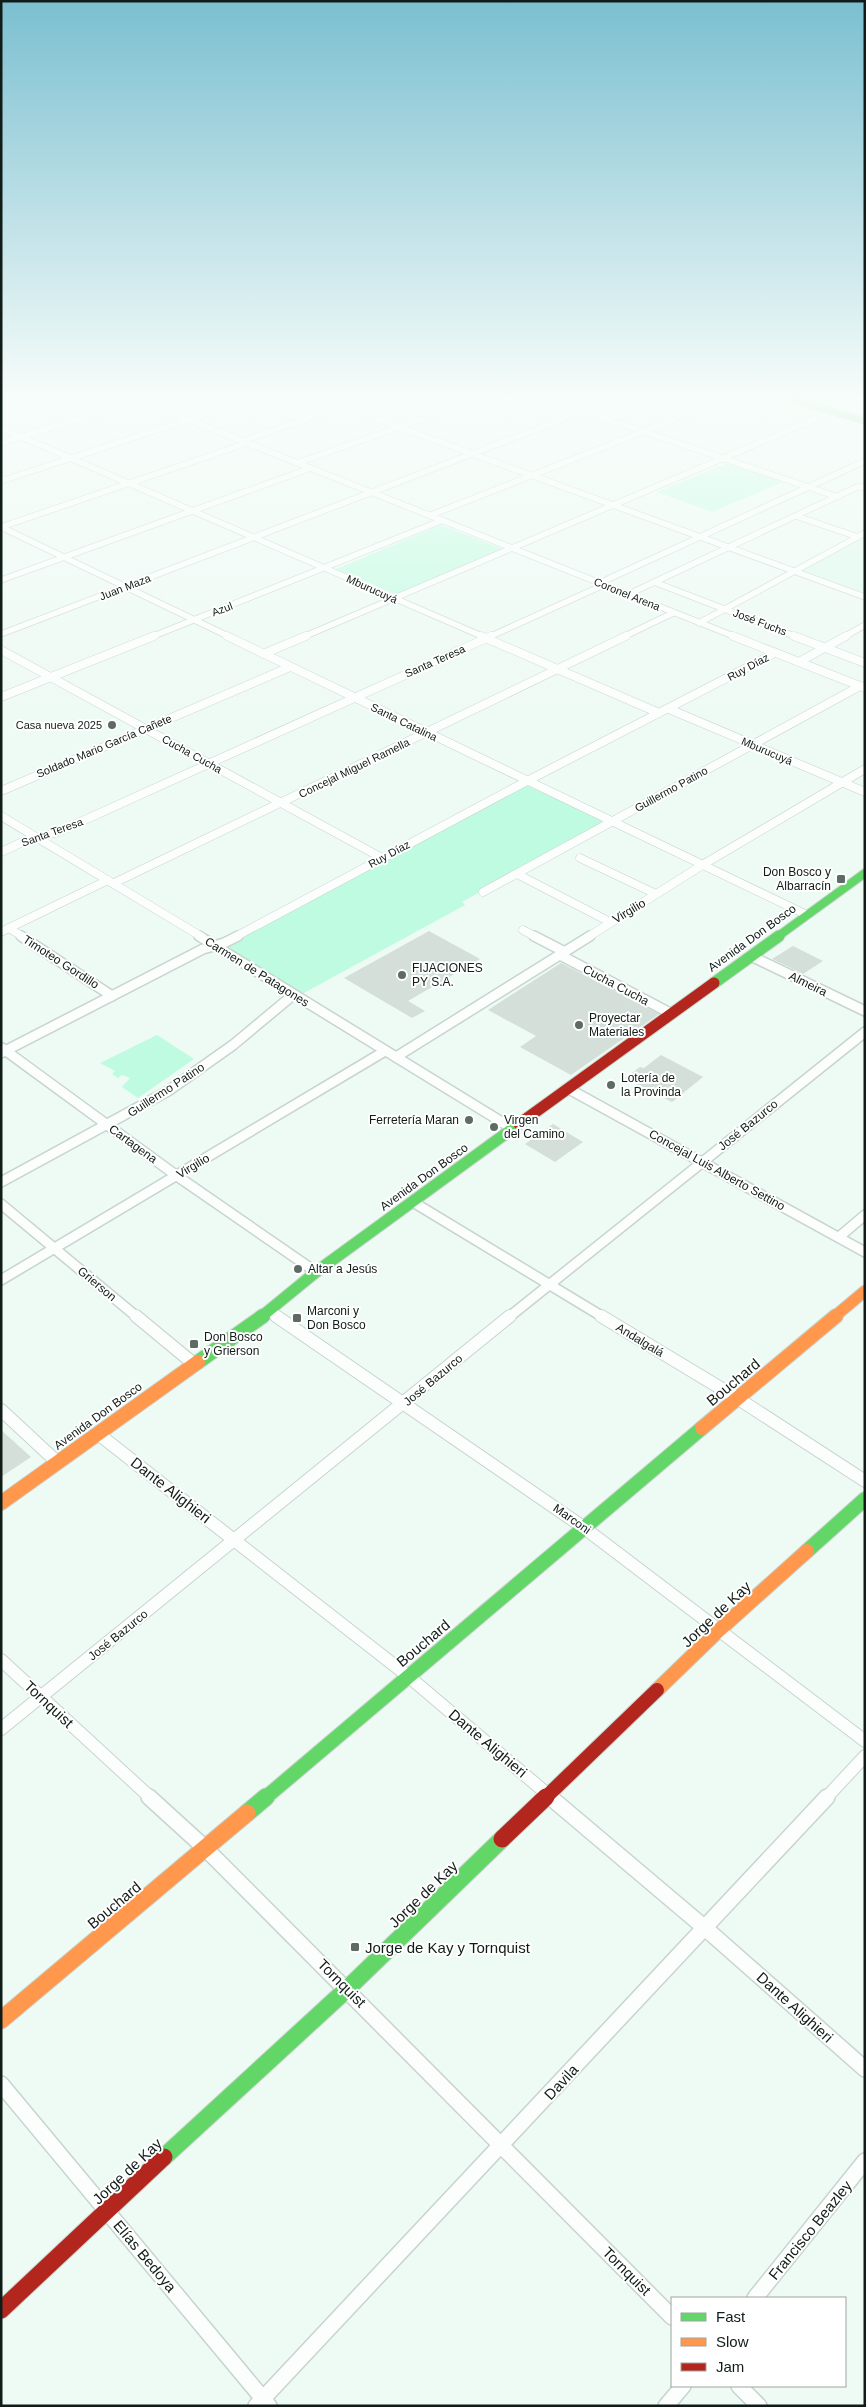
<svg xmlns="http://www.w3.org/2000/svg" width="866" height="2407" viewBox="0 0 866 2407" font-family="Helvetica,sans-serif">
<style>
.built{fill:#ddf9eb}
.green{fill:#bffbe0}
.building{fill:#d4dfd9}
.lines{fill:none;stroke-linecap:round;stroke-linejoin:round}
.street-far4-casing{stroke:#c8d4ce;stroke-width:7}
.street-far3-casing{stroke:#c8d4ce;stroke-width:9}
.street-far2-casing{stroke:#c8d4ce;stroke-width:12}
.street-far1-casing{stroke:#c8d4ce;stroke-width:14}
.street-casing{stroke:#c8d4ce;stroke-width:18}
.fast-far4-casing{stroke:#c8d4ce;stroke-width:8}
.fast-far3-casing{stroke:#c8d4ce;stroke-width:10}
.fast-far2-casing{stroke:#c8d4ce;stroke-width:13}
.fast-far1-casing{stroke:#c8d4ce;stroke-width:16}
.fast-casing{stroke:#c8d4ce;stroke-width:19}
.slow-far2-casing{stroke:#c8d4ce;stroke-width:13}
.slow-far1-casing{stroke:#c8d4ce;stroke-width:16}
.slow-casing{stroke:#c8d4ce;stroke-width:19}
.jam-far2-casing{stroke:#c8d4ce;stroke-width:13}
.jam-far1-casing{stroke:#c8d4ce;stroke-width:16}
.jam-casing{stroke:#c8d4ce;stroke-width:19}
.street-far4{stroke:#fcfefd;stroke-width:5.5}
.street-far3{stroke:#fcfefd;stroke-width:8}
.street-far2{stroke:#fcfefd;stroke-width:9}
.street-far1{stroke:#fcfefd;stroke-width:12}
.street{stroke:#fcfefd;stroke-width:15}
.fast-far4{stroke:#63d668;stroke-width:7}
.fast-far3{stroke:#63d668;stroke-width:8}
.fast-far2{stroke:#63d668;stroke-width:11}
.fast-far1{stroke:#63d668;stroke-width:14}
.fast{stroke:#63d668;stroke-width:17}
.slow-far2{stroke:#ff974d;stroke-width:11}
.slow-far1{stroke:#ff974d;stroke-width:14}
.slow{stroke:#ff974d;stroke-width:17}
.jam-far2{stroke:#b3261e;stroke-width:11}
.jam-far1{stroke:#b3261e;stroke-width:14}
.jam{stroke:#b3261e;stroke-width:17}
.poi-dot{fill:#5e6a64;stroke:#fff;stroke-width:2}
.labels{text-anchor:middle;dominant-baseline:central;stroke-width:4;stroke-linejoin:round;paint-order:stroke}
.far-street-label{font-size:11px;fill:#101c17;stroke:#fff}
.far-poi-label{font-size:11px;fill:#101c17;stroke:#fff;text-anchor:end}
.poi-label{font-size:12px;fill:#101c17;stroke:#fff;text-anchor:start}
.street-label{font-size:12px;fill:#101c17;stroke:#fff}
.near-street-label{font-size:15px;fill:#101c17;stroke:#fff}
.near-poi-label{font-size:15px;fill:#101c17;stroke:#fff;text-anchor:start}
</style>
<rect width="100%" height="100%" fill="#eefaf4"/>
<polygon class="built" points="865,538 865,593 801,571"/>
<g class="green">
<polygon points="728,463 783,482 712,512 657,492"/>
<polygon points="441,525 503,549 398,595 336,569"/>
<polygon points="525,785 601,819 601,824 462,902 465,905 302,994 230,950 228,945"/>
<polygon points="157,1035 194,1059 138,1098 122,1087 130,1078 122,1075 118,1078 112,1074 115,1071 100,1063"/>
</g>
<g class="building">
<polygon points="429,931 480,959 408,1001 425,1011 412,1018 344,978"/>
<polygon points="793,946 823,961 803,974 772,959"/>
<polygon points="561,963 659,1014 571,1075 520,1047 536,1036 488,1010"/>
<polygon points="661,1055 703,1077 672,1102 625,1078 640,1067 644,1068"/>
<polygon points="553,1124 583,1142 555,1162 525,1144"/>
<polygon points="1,1430 31,1457 1,1477"/>
</g>
<g class="lines">
<g class="street-far4-casing">
<g id="street-far4">
<polyline points="139,400 736,637"/>
<polyline points="325,400 865,597"/>
<polyline points="550,400 838,497"/>
<polyline points="1,409 32,400"/>
<polyline points="1,428 484,637"/>
<polyline points="242,441 362,400"/>
<polyline points="1,443 140,400"/>
<polyline points="297,463 476,400"/>
<polyline points="1,481 249,400"/>
<polyline points="431,515 724,400"/>
<polyline points="796,516 858,537"/>
<polyline points="1,527 230,637"/>
<polyline points="1,527 247,443"/>
<polyline points="1,580 311,468"/>
<polyline points="654,582 797,637"/>
<polyline points="629,594 857,487 865,487"/>
<polyline points="699,623 865,533"/>
<polyline points="1,634 613,400"/>
<polyline points="151,637 443,520"/>
<polyline points="303,637 860,400"/>
<polyline points="489,637 599,587 606,580 865,461"/>
<polyline points="623,637 673,613"/>
<polyline points="844,637 865,625"/>
</g>
</g>
<g class="street-far3-casing">
<g id="street-far3">
<polyline points="227,636 807,915"/>
<polyline points="481,636 659,713"/>
<polyline points="733,636 865,688"/>
<polyline points="794,636 865,663"/>
<polyline points="1,650 382,858"/>
<polyline points="263,654 306,636"/>
<polyline points="799,662 846,636"/>
<polyline points="1,697 154,636"/>
<polyline points="669,709 865,792"/>
<polyline points="1,791 290,667"/>
<polyline points="1,816 202,937"/>
<polyline points="1,852 27,840 58,832 491,636"/>
<polyline points="580,858 656,894"/>
<polyline points="517,874 610,922"/>
<polyline points="114,883 626,636"/>
<polyline points="483,892 860,686"/>
<polyline points="9,928 23,937"/>
<polyline points="523,930 536,937"/>
<polyline points="1,932 108,880"/>
<polyline points="235,937 527,781 775,653"/>
<polyline points="588,937 704,864 865,769"/>
</g>
</g>
<g class="street-far2-casing">
<g id="street-far2">
<polyline points="21,936 112,996"/>
<polyline points="199,936 513,1129"/>
<polyline points="534,936 565,952"/>
<polyline points="560,955 672,1014"/>
<polyline points="751,956 865,1011"/>
<polyline points="2,1048 177,1176 316,1272"/>
<polyline points="1,1053 203,949 224,943 238,936"/>
<polyline points="396,1057 590,936"/>
<polyline points="569,1089 865,1252"/>
<polyline points="1,1182 168,1091 233,1045 293,995"/>
<polyline points="413,1202 603,1317"/>
<polyline points="1,1204 137,1317"/>
<polyline points="839,1237 865,1215"/>
<polyline points="1,1280 385,1051"/>
<polyline points="269,1311 278,1317"/>
<polyline points="509,1317 865,1032"/>
</g>
</g>
<g class="street-far1-casing">
<g id="street-far1">
<polyline points="136,1316 194,1364"/>
<polyline points="276,1316 583,1527 865,1741"/>
<polyline points="601,1316 737,1398 865,1481"/>
<polyline points="1,1410 57,1462"/>
<polyline points="97,1433 408,1676 552,1798"/>
<polyline points="1,1660 151,1798"/>
<polyline points="1,1729 510,1316"/>
<polyline points="826,1798 865,1756"/>
</g>
</g>
<g class="street-casing">
<g id="street">
<polyline points="149,1797 205,1848 672,2317"/>
<polyline points="550,1797 705,1928 865,2069"/>
<polyline points="1,2084 269,2406"/>
<polyline points="755,2298 865,2161"/>
<polyline points="739,2386 759,2406"/>
<polyline points="256,2406 827,1797"/>
<polyline points="666,2406 683,2386"/>
</g>
</g>
<g class="fast-far4-casing">
<polyline id="fast-far4" points="794,400 865,421"/>
</g>
<g class="fast-far3-casing">
<polyline id="fast-far3" points="777,937 865,873"/>
</g>
<g class="fast-far2-casing">
<g id="fast-far2">
<polyline points="714,983 779,936"/>
<polyline points="261,1317 316,1272 519,1124"/>
</g>
</g>
<g class="fast-far1-casing">
<g id="fast-far1">
<polyline points="198,1362 263,1316"/>
<polyline points="807,1551 865,1499"/>
<polyline points="265,1798 702,1428"/>
</g>
</g>
<g class="fast-casing">
<g id="fast">
<polyline points="247,1813 266,1797"/>
<polyline points="164,2157 347,1989 502,1839"/>
</g>
</g>
<g class="slow-far2-casing">
<polyline id="slow-far2" points="834,1317 865,1291"/>
</g>
<g class="slow-far1-casing">
<g id="slow-far1">
<polyline points="702,1428 836,1316"/>
<polyline points="1,1503 198,1362"/>
<polyline points="657,1690 719,1630 807,1551"/>
</g>
</g>
<g class="slow-casing">
<polyline id="slow" points="1,2020 247,1813"/>
</g>
<g class="jam-far2-casing">
<polyline id="jam-far2" points="519,1124 714,983"/>
</g>
<g class="jam-far1-casing">
<polyline id="jam-far1" points="545,1798 657,1690"/>
</g>
<g class="jam-casing">
<g id="jam">
<polyline points="502,1839 546,1797"/>
<polyline points="1,2310 164,2157"/>
</g>
</g>
<use href="#street-far4" class="street-far4"/>
<use href="#street-far3" class="street-far3"/>
<use href="#street-far2" class="street-far2"/>
<use href="#street-far1" class="street-far1"/>
<use href="#street" class="street"/>
<use href="#fast-far4" class="fast-far4"/>
<use href="#fast-far3" class="fast-far3"/>
<use href="#fast-far2" class="fast-far2"/>
<use href="#fast-far1" class="fast-far1"/>
<use href="#fast" class="fast"/>
<use href="#slow-far2" class="slow-far2"/>
<use href="#slow-far1" class="slow-far1"/>
<use href="#slow" class="slow"/>
<use href="#jam-far2" class="jam-far2"/>
<use href="#jam-far1" class="jam-far1"/>
<use href="#jam" class="jam"/>
</g>
<linearGradient id="sky" x2="0" y2="1"><stop stop-color="#7bbfd0"/><stop offset="0.54" stop-color="#f7fdfa"/><stop offset="1" stop-color="#f7fdfa" stop-opacity="0"/></linearGradient>
<rect width="866" height="737" fill="url(#sky)"/>
<g class="poi-dot">
<circle cx="112" cy="725" r="5"/>
<rect x="836" y="874" width="10" height="10" rx="2.5"/>
<circle cx="402" cy="975" r="5"/>
<circle cx="579" cy="1025" r="5"/>
<circle cx="611" cy="1085" r="5"/>
<circle cx="469" cy="1120" r="5"/>
<circle cx="494" cy="1127" r="5"/>
<circle cx="298" cy="1269" r="5"/>
<rect x="292" y="1313" width="10" height="10" rx="2.5"/>
<rect x="189" y="1339" width="10" height="10" rx="2.5"/>
<rect x="350" y="1942" width="10" height="10" rx="2.5"/>
</g>
<g class="labels">
<g class="far-street-label">
<text transform="translate(125 587) rotate(-21)">Juan Maza</text>
<text transform="translate(372 589) rotate(24)">Mburucuyá</text>
<text transform="translate(627 594) rotate(22)">Coronel Arena</text>
<text transform="translate(222 609) rotate(-21)">Azul</text>
<text transform="translate(760 622) rotate(21)">José Fuchs</text>
<text transform="translate(435 661) rotate(-24)">Santa Teresa</text>
<text transform="translate(748 667) rotate(-28)">Ruy Díaz</text>
<text transform="translate(404 722) rotate(26)">Santa Catalina</text>
<text transform="translate(104 746) rotate(-23)">Soldado Mario García Cañete</text>
<text transform="translate(767 751) rotate(23)">Mburucuyá</text>
<text transform="translate(192 754) rotate(29)">Cucha Cucha</text>
<text transform="translate(354 768) rotate(-26)">Concejal Miguel Ramella</text>
<text transform="translate(671 789) rotate(-29)">Guillermo Patino</text>
<text transform="translate(52 832) rotate(-20)">Santa Teresa</text>
<text transform="translate(389 854) rotate(-28)">Ruy Díaz</text>
</g>
<g class="far-poi-label">
<text x="102" y="725">Casa nueva 2025</text>
</g>
<g class="poi-label">
<text x="831" y="872" text-anchor="end">Don Bosco y<tspan x="831" dy="14">Albarracín</tspan></text>
<text x="412" y="968">FIJACIONES<tspan x="412" dy="14">PY S.A.</tspan></text>
<text x="589" y="1018">Proyectar<tspan x="589" dy="14">Materiales</tspan></text>
<text x="621" y="1078">Lotería de<tspan x="621" dy="14">la Provinda</tspan></text>
<text x="459" y="1120" text-anchor="end">Ferretería Maran</text>
<text x="504" y="1120">Virgen<tspan x="504" dy="14">del Camino</tspan></text>
<text x="308" y="1269">Altar a Jesús</text>
<text x="307" y="1311">Marconi y<tspan x="307" dy="14">Don Bosco</tspan></text>
<text x="204" y="1337">Don Bosco<tspan x="204" dy="14">y Grierson</tspan></text>
</g>
<g class="street-label">
<text transform="translate(629 911) rotate(-31)">Virgilio</text>
<text transform="translate(752 938) rotate(-36)">Avenida Don Bosco</text>
<text transform="translate(61 962) rotate(33)">Timoteo Gordillo</text>
<text transform="translate(257 972) rotate(32)">Carmen de Patagones</text>
<text transform="translate(808 984) rotate(26)">Almeira</text>
<text transform="translate(616 985) rotate(28)">Cucha Cucha</text>
<text transform="translate(166 1090) rotate(-33)">Guillermo Patino</text>
<text transform="translate(748 1125) rotate(-39)">José Bazurco</text>
<text transform="translate(133 1144) rotate(36)">Cartagena</text>
<text transform="translate(193 1166) rotate(-31)">Virgilio</text>
<text transform="translate(717 1170) rotate(29)">Concejal Luis Alberto Settino</text>
<text transform="translate(424 1177) rotate(-36)">Avenida Don Bosco</text>
<text transform="translate(97 1284) rotate(40)">Grierson</text>
<text transform="translate(640 1340) rotate(31)">Andalgalá</text>
<text transform="translate(433 1380) rotate(-40)">José Bazurco</text>
<text transform="translate(98 1416) rotate(-36)">Avenida Don Bosco</text>
<text transform="translate(572 1519) rotate(35)">Marconi</text>
<text transform="translate(118 1635) rotate(-39)">José Bazurco</text>
</g>
<g class="near-street-label">
<text transform="translate(733 1382) rotate(-40)">Bouchard</text>
<text transform="translate(171 1490) rotate(38)">Dante Alighieri</text>
<text transform="translate(716 1614) rotate(-43)">Jorge de Kay</text>
<text transform="translate(423 1643) rotate(-40)">Bouchard</text>
<text transform="translate(49 1704) rotate(43)">Tornquist</text>
<text transform="translate(488 1743) rotate(40)">Dante Alighieri</text>
<text transform="translate(423 1894) rotate(-44)">Jorge de Kay</text>
<text transform="translate(114 1905) rotate(-40)">Bouchard</text>
<text transform="translate(342 1983) rotate(45)">Tornquist</text>
<text transform="translate(795 2007) rotate(42)">Dante Alighieri</text>
<text transform="translate(561 2082) rotate(-47)">Davila</text>
<text transform="translate(127 2171) rotate(-43)">Jorge de Kay</text>
<text transform="translate(810 2230) rotate(-51)">Francisco Beazley</text>
<text transform="translate(145 2256) rotate(50)">Elías Bedoya</text>
<text transform="translate(627 2271) rotate(45)">Tornquist</text>
</g>
<g class="near-poi-label">
<text x="365" y="1947">Jorge de Kay y Tornquist</text>
</g>
</g>
<rect width="866" height="2407" fill="none" stroke="#101c17" stroke-width="5"/>
<rect x="671" y="2297" width="175" height="90" fill="#ffffff" stroke="#9fa4a2"/>
<rect x="681" y="2313" width="25" height="8" fill="#63d668" stroke="#9fa4a2"/>
<text x="716" y="2322" font-size="15" fill="#101c17">Fast</text>
<rect x="681" y="2338" width="25" height="8" fill="#ff974d" stroke="#9fa4a2"/>
<text x="716" y="2347" font-size="15" fill="#101c17">Slow</text>
<rect x="681" y="2363" width="25" height="8" fill="#b3261e" stroke="#9fa4a2"/>
<text x="716" y="2372" font-size="15" fill="#101c17">Jam</text>
</svg>
